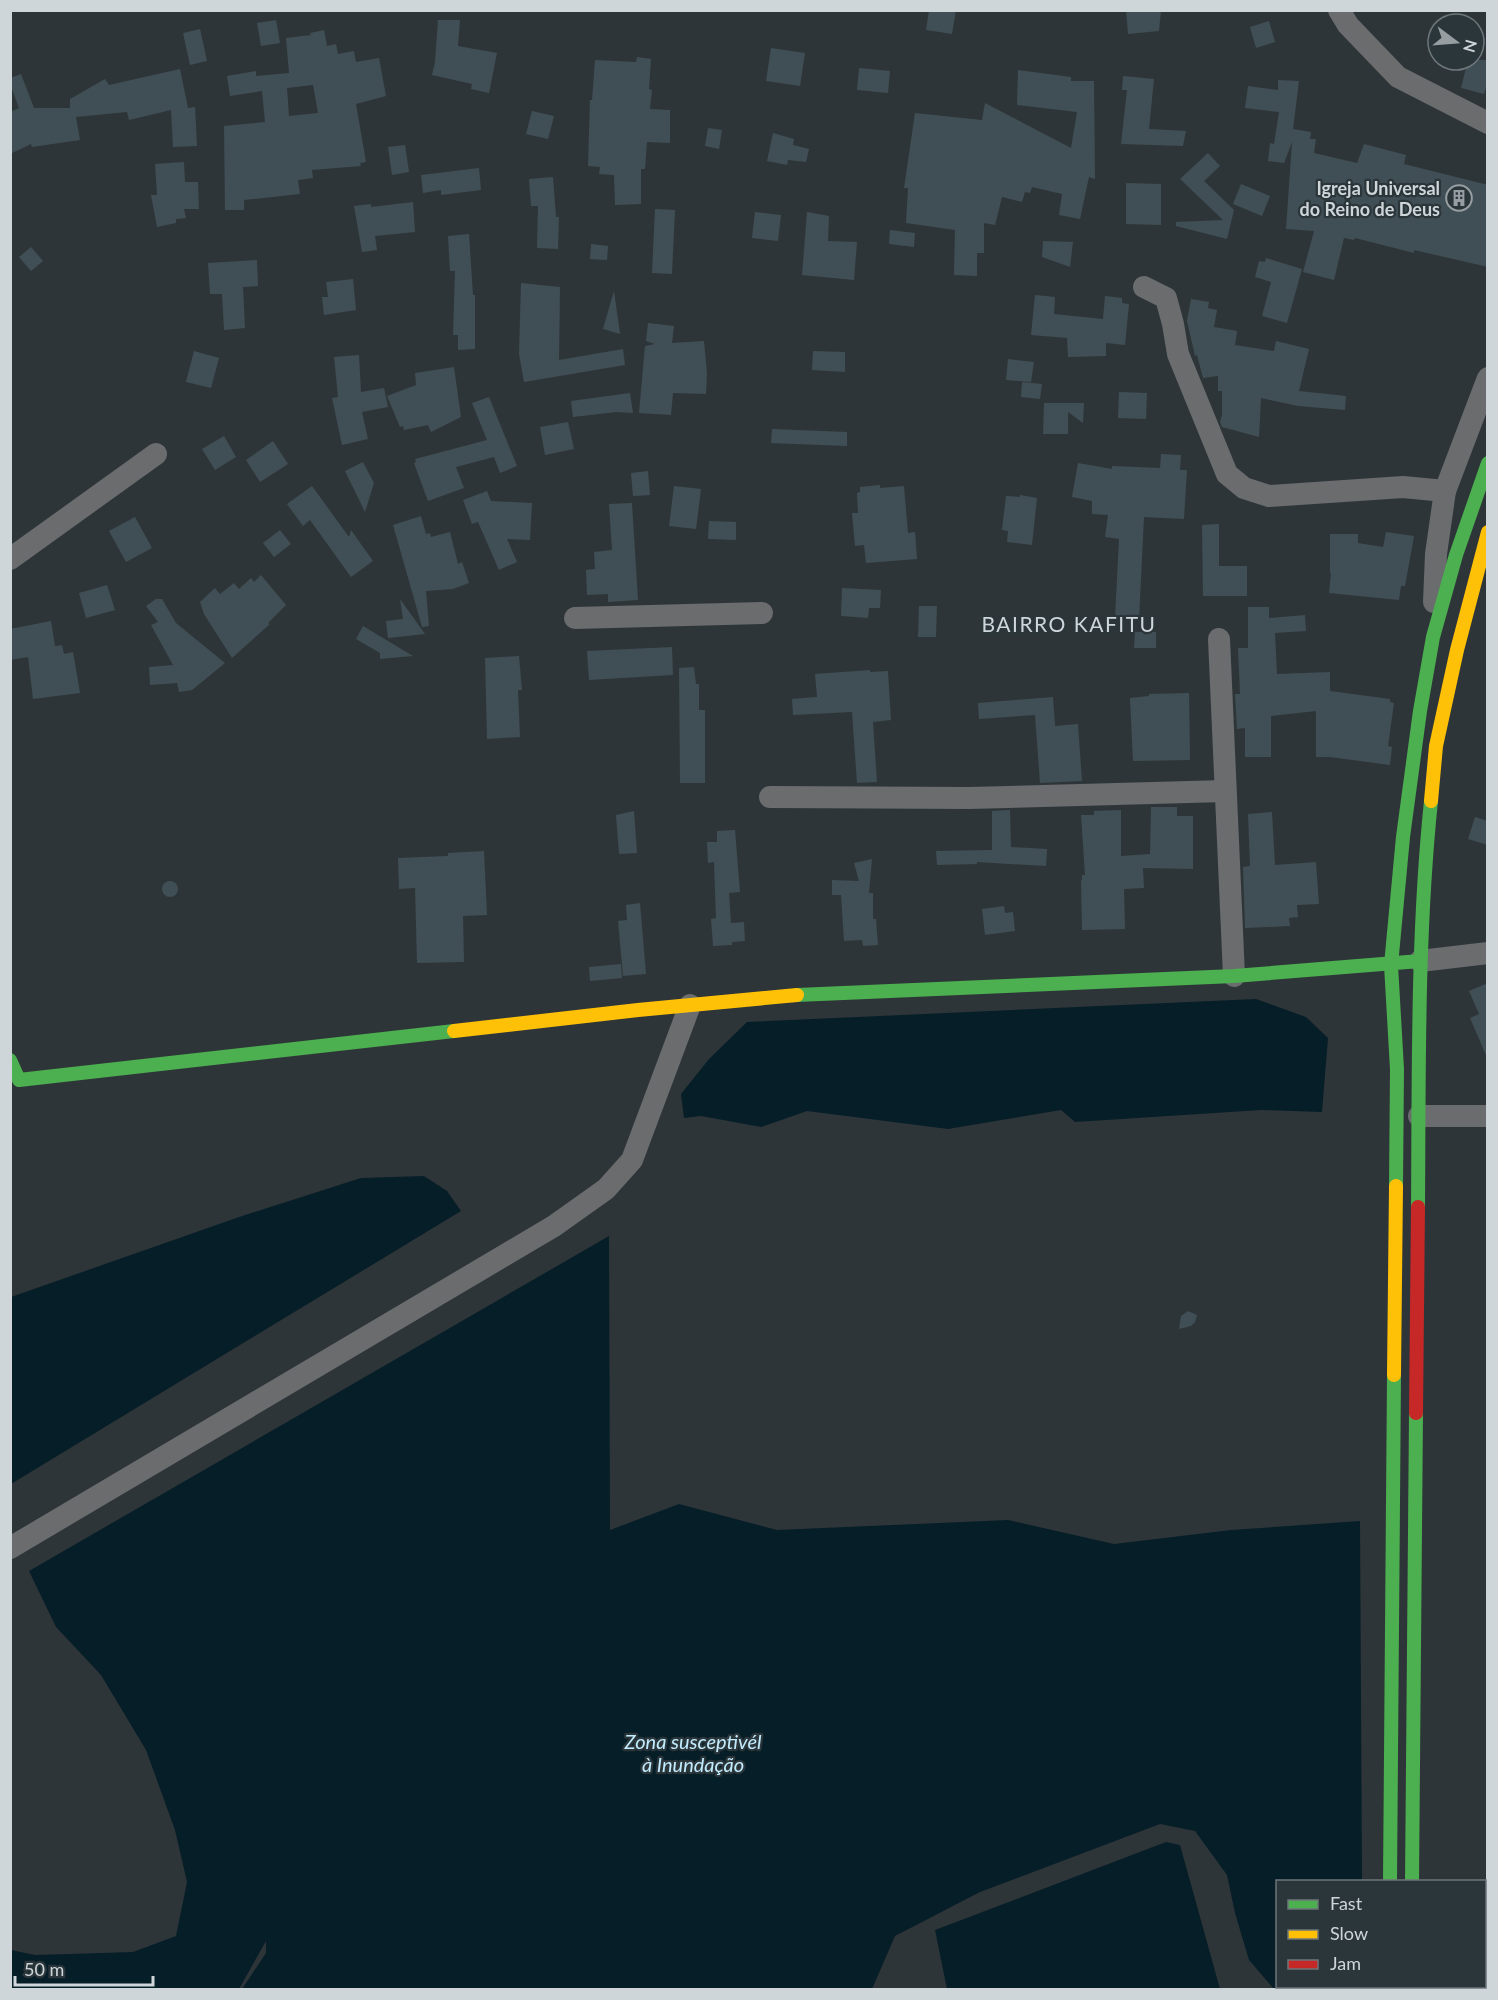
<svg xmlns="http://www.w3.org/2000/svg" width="1498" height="2000" viewBox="0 0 1498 2000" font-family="Lato,sans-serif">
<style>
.water{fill:#061e28}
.building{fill:#404f55;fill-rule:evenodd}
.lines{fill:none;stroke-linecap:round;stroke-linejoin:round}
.street{stroke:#6a6c6e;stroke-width:22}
.fast{stroke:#4caf50;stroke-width:14}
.slow{stroke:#ffc107;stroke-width:14}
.jam{stroke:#c62828;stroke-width:14}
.labels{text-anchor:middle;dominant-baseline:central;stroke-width:4.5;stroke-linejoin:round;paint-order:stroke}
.poi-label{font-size:18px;font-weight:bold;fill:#cfd6d9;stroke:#2b363b;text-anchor:end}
.water-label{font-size:20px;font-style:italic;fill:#c2ecfe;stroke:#2b363b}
.quarter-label{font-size:21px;letter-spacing:1.5px;fill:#cfd6d9;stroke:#2b363b}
</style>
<rect width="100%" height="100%" fill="#2e3538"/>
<g class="water">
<polygon points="1256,999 1306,1017 1328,1038 1322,1112 1261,1110 1075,1122 1061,1110 948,1129 807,1111 761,1127 701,1116 684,1118 681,1094 709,1059 747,1022"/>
<polygon points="424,1176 447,1191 461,1211 11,1484 11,1297 242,1216 361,1178"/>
<polygon points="609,1236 610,1530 679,1504 777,1530 1008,1520 1114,1544 1231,1530 1360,1521 1362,1881 1278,1882 1278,1986 1363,1986 1363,1989 1274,1989 1249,1960 1235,1913 1227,1875 1195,1831 1160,1824 980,1892 895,1936 872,1989 242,1989 266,1953 266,1941 239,1989 11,1989 11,1950 35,1955 133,1952 176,1936 187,1882 175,1830 146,1750 101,1675 56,1627 29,1571"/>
<polygon points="1166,1842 1180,1845 1220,1989 947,1989 935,1930"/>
</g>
<g class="building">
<polygon points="929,10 956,10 952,34 926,30"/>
<polygon points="1126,10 1161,10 1159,31 1128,34"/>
<polygon points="276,20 280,43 261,46 257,23"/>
<polygon points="438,20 460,20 458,46 497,53 489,93 471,89 472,84 432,75 435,62"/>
<polygon points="1269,21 1275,42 1256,48 1250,27"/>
<polygon points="200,29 207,61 190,65 183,33"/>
<path d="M 324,30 L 327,46 L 336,44 L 338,54 L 354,51 L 356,62 L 379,58 L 386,96 L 356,104 L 366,162 L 360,163 L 361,166 L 312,170 L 313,178 L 298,180 L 300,194 L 244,200 L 244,210 L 225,210 L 224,126 L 265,122 L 262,91 L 230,96 L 227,76 L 256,71 L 256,76 L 289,73 L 286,38 L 311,35 L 310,33 ZM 313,85 L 318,113 L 289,116 L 287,88 Z"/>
<polygon points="771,48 805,53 800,86 766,81"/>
<polygon points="637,57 651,59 649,89 652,90 650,109 670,110 670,143 647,142 645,169 641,169 641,204 615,205 614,175 599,174 600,167 588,166 590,100 592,100 595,60 636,62"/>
<polygon points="1468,60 1488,60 1488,81 1484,94 1461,88"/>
<polygon points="859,68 890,71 888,93 857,90"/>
<polygon points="180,69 188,108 195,107 197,146 173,147 171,110 129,120 127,112 76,117 80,140 32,147 31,144 10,154 10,112 19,108 10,84 10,78 21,74 34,108 70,108 70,99 105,79 109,85"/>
<polygon points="1018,70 1071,77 1071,81 1094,81 1095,179 1089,177 1080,219 1059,215 1062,194 1032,187 1030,193 1025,192 1022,202 1002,197 995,225 984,223 984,253 977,253 977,276 954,275 955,230 906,223 908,188 904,188 915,113 982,120 985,103 1071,148 1077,112 1017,105"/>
<polygon points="1123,76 1154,79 1149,129 1186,131 1183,146 1121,144 1127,90 1122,90"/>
<polygon points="1278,80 1299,81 1293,129 1311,132 1310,139 1316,139 1314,153 1357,163 1364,144 1406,155 1404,164 1488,185 1488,267 1414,250 1414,253 1355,238 1354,240 1344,238 1334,280 1303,272 1314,231 1286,229 1292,142 1284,163 1268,161 1270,143 1274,144 1279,112 1245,108 1248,86 1278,90"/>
<polygon points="532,111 554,116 548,139 526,134"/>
<polygon points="708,128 722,130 719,149 705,146"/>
<polygon points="773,133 794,139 793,145 809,149 806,162 788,160 787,165 767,161"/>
<polygon points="405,145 409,172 392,175 388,147"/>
<polygon points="1208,153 1220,166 1204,181 1234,210 1227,239 1176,226 1176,222 1223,220 1180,179"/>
<polygon points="184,162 185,182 198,182 199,209 184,209 186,218 176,219 176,223 157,227 151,195 157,195 155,164"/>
<polygon points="479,168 481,190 441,195 441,190 423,193 421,175"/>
<polygon points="553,177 556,217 559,217 558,249 537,248 538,206 531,206 529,179"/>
<polygon points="1126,183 1161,184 1161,225 1126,224"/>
<polygon points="1241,184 1270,196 1262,216 1233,204"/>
<polygon points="413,202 415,232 375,236 377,250 362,252 354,206 371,204 371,207"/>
<polygon points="655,209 675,210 672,274 652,273"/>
<polygon points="755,212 781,215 778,241 752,238"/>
<polygon points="807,212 829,216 828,241 857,242 854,280 802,275"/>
<polygon points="890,230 915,233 914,247 889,244"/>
<polygon points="469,234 473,295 475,295 475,349 458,350 458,335 453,335 455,271 450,271 448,236"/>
<polygon points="1043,241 1073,242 1070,267 1042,257"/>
<polygon points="591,244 608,246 607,260 590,259"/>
<polygon points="31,247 43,261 31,271 19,257"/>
<polygon points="1266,258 1302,269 1287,323 1262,316 1271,282 1255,277 1259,261 1265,262"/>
<polygon points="257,260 258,286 243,287 245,328 224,330 222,294 210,294 208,263"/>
<polygon points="353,279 356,310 324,315 322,297 328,297 326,282"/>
<polygon points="521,283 560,287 559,360 623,349 625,365 524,382 519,354"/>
<polygon points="614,291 620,334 603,329"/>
<polygon points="1035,295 1055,297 1054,314 1103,319 1105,296 1122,298 1122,303 1129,304 1125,345 1106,343 1106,356 1068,357 1067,338 1031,335"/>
<polygon points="1191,299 1209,302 1208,308 1217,310 1214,327 1237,331 1235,345 1274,351 1276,341 1309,349 1299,391 1346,396 1345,410 1298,406 1261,398 1259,437 1222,427 1220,422 1222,415 1222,391 1218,391 1218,376 1203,378 1197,355 1195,356 1187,321"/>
<polygon points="648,323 674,326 672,343 704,341 707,373 706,394 673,393 671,415 639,413 645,346 655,344 646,341"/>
<polygon points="194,351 219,358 211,388 186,382"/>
<polygon points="813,351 845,352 845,372 812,370"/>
<polygon points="359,355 361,392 384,388 388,407 362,412 368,439 342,445 332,398 338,397 334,357"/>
<polygon points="1008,359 1034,362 1031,382 1006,380"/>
<polygon points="454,367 461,417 431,432 428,425 404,430 403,426 400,427 387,396 416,385 415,373"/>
<polygon points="1022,382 1042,384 1040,399 1021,397"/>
<polygon points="1119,392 1147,393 1146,419 1118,418"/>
<polygon points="630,393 633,413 616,412 573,417 571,401"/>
<polygon points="489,397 517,466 500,473 494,457 456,467 464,488 428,501 414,463 416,462 415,459 487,440 472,403"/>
<polygon points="1044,403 1084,403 1083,423 1068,412 1068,434 1043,434"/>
<polygon points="568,422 574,449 545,455 540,427"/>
<polygon points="772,429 847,432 847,446 771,443"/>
<polygon points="224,436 236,457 215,470 202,449"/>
<polygon points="273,441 288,464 260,482 246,460"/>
<polygon points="1161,454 1181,455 1180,470 1187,470 1184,519 1144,517 1139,620 1115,619 1119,539 1105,537 1108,515 1092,514 1092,501 1072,497 1078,463 1112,469 1112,466 1160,468"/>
<polygon points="363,462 374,483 365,512 345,471"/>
<polygon points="648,471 650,495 633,496 631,473"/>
<polygon points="880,485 880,488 904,486 908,533 915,532 917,559 866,563 864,545 855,546 852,513 858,513 857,493 860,492 860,487"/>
<polygon points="312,486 349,537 351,530 373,561 351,577 310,520 303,526 287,504"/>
<polygon points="674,486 701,489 696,529 669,526"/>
<polygon points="487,491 491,501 532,503 530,540 507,539 517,562 499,570 478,522 472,524 463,500"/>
<polygon points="1020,495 1037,498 1032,545 1007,542 1008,531 1002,530 1006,496 1020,497"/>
<polygon points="632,503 638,600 608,602 608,594 587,595 586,570 595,569 594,552 612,550 609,504"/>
<polygon points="421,516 426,534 430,533 431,537 450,532 458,564 462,562 469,583 453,589 426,591 429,626 422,627 393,525"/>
<polygon points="135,517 152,548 126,562 109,531"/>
<polygon points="709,521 736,522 736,540 708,539"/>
<polygon points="1219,524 1219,566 1247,566 1247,596 1203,596 1202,525"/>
<polygon points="280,530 291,544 274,557 263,543"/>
<polygon points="1386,532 1414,536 1405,586 1401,586 1399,600 1329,593 1331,573 1330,573 1330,534 1358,534 1358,543 1383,547"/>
<polygon points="261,575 286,605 268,623 270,624 232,658 204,614 200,602 215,588 220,594 234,583 239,589 251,578 254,582"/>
<polygon points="107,585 115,610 86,618 79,593"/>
<polygon points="842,588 881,590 880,608 869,608 868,618 841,616"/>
<polygon points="156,599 162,599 176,623 225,663 192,690 179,692 177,683 150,685 149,667 173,665 151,625 158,622 146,606"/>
<polygon points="400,599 425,634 388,638 386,621 403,619"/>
<polygon points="919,606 937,606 936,637 918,637"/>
<polygon points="1248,607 1269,607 1269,618 1305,615 1306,631 1275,633 1277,674 1330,672 1330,691 1390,699 1390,702 1394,703 1388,746 1392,747 1390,765 1330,757 1316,757 1316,711 1271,716 1271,757 1245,757 1245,728 1237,729 1235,694 1240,694 1238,648 1248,648"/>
<polygon points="51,621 55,646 62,645 64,654 73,652 80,693 33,699 28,657 10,660 10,629"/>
<polygon points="363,626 413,656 380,659 380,653 356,639"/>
<polygon points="1135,632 1156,632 1156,648 1134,648"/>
<polygon points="672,647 673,675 589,680 587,651"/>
<polygon points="519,656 522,690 518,690 520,737 487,739 485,658"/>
<polygon points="694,667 696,684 699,684 699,710 705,710 705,783 680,783 679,668"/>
<polygon points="870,670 870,672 888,671 891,720 873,722 877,782 857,783 852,712 793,715 792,699 817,697 815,674"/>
<polygon points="1189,693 1190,760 1133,761 1130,698 1149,696 1149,694"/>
<polygon points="1053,697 1055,726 1078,724 1082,781 1040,783 1035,715 979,719 978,703"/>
<polygon points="1151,807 1177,807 1177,816 1193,816 1193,869 1143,868 1144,888 1124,889 1125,929 1082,930 1081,880 1082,880 1082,875 1085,875 1081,815 1094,815 1094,811 1121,810 1121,856 1150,854"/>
<polygon points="1010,810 1011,847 1047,849 1046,866 977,862 977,864 937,865 936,851 992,850 992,811"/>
<polygon points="634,811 637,853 619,854 616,815"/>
<polygon points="1272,812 1275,865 1316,862 1319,904 1297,905 1298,917 1289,918 1290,926 1245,928 1243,867 1250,866 1248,814"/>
<polygon points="1475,817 1488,821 1488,845 1468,839"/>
<polygon points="735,830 740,892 729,893 731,923 744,922 745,941 732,942 732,945 713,946 711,919 716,918 714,862 708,863 707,842 717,842 717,831"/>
<polygon points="484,851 487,915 463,916 464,962 417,963 415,888 399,889 398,858 448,856 448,853"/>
<polygon points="872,859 869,893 873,893 873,919 876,919 878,945 863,946 862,940 844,941 841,895 832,895 832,880 859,881 854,863"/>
<circle cx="170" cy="889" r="8"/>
<polygon points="640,903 646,974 623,976 618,921 627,920 626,905"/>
<polygon points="1004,906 1005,913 1013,912 1015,931 985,935 982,909"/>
<polygon points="621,964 622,978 590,981 589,967"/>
<polygon points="1488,983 1488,1060 1470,1018 1479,1014 1469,991"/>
<polygon points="1188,1311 1197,1315 1195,1322 1191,1326 1179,1329 1181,1316"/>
</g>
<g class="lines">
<g class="street">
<polyline points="1339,10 1348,25 1398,77 1488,123"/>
<polyline points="1144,287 1166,298 1173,324 1178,354 1227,474 1244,488 1269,496 1403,487 1445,491"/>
<polyline points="10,559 156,454"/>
<polyline points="1434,602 1436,554 1445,491 1488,378"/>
<polyline points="575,618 762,613"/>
<polyline points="1219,639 1234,976"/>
<polyline points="770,797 969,798 1225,791"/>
<polyline points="1420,961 1488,953"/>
<polyline points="1419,1116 1488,1116"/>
<polyline points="10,1548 554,1226 606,1189 632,1160 690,1005"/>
</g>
<g class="fast">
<polyline points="797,995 1234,976 1420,961"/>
<polyline points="10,1060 19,1080 454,1031"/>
<polyline points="1396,1186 1397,1069 1391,965 1403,837 1420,711 1433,637 1456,555 1488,463"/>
<path d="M 1418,1207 C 1419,1072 1417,936 1431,801"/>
<polyline points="1390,1882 1394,1375"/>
<polyline points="1412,1882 1416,1413"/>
</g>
<g class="slow">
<polyline points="1431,801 1436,746 1457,650 1488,532"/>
<polyline points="454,1031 638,1010 797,995"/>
<polyline points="1394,1375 1396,1186"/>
<polyline points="1411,1986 1411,1990"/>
</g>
<polyline class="jam" points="1416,1413 1418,1207"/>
</g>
<defs>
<g id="building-ring" transform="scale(1.35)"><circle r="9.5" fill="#2b363b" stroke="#979ea1" stroke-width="1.5"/><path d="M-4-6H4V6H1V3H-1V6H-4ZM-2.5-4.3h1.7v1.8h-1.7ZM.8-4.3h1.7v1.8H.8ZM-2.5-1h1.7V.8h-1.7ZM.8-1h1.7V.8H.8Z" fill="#979ea1"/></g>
</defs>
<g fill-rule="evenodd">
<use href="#building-ring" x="1459" y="198"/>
</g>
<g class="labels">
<g class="poi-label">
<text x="1440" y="188">Igreja Universal<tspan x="1440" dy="21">do Reino de Deus</tspan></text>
</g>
<g class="water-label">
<text x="693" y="1741">Zona susceptivél<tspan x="693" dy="23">à Inundação</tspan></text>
</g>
<g class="quarter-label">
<text x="1069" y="623">BAIRRO KAFITU</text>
</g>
</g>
<rect width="1498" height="2000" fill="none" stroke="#cfd6d9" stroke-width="24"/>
<rect x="1276" y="1880" width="210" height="108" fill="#2b363b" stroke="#6d767a" stroke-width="1.5"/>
<rect x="1288" y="1900" width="30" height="9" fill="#4caf50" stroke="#6d767a" stroke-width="1.5"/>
<text x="1330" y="1910" font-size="18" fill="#cfd6d9">Fast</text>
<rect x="1288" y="1930" width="30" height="9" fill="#ffc107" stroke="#6d767a" stroke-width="1.5"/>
<text x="1330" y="1940" font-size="18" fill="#cfd6d9">Slow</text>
<rect x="1288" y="1960" width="30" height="9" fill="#c62828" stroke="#6d767a" stroke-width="1.5"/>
<text x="1330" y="1970" font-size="18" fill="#cfd6d9">Jam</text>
<g transform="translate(1456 42) rotate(106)"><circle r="28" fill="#2b363b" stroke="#6d767a" stroke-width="1.5"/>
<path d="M0-4.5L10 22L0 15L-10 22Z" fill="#979ea1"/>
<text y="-9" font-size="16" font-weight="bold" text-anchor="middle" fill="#cfd6d9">N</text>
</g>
<path d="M15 1976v9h138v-9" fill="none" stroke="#cfd6d9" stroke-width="3"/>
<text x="24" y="1976" font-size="18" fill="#cfd6d9" stroke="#2b363b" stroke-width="4.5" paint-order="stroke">50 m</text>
</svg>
